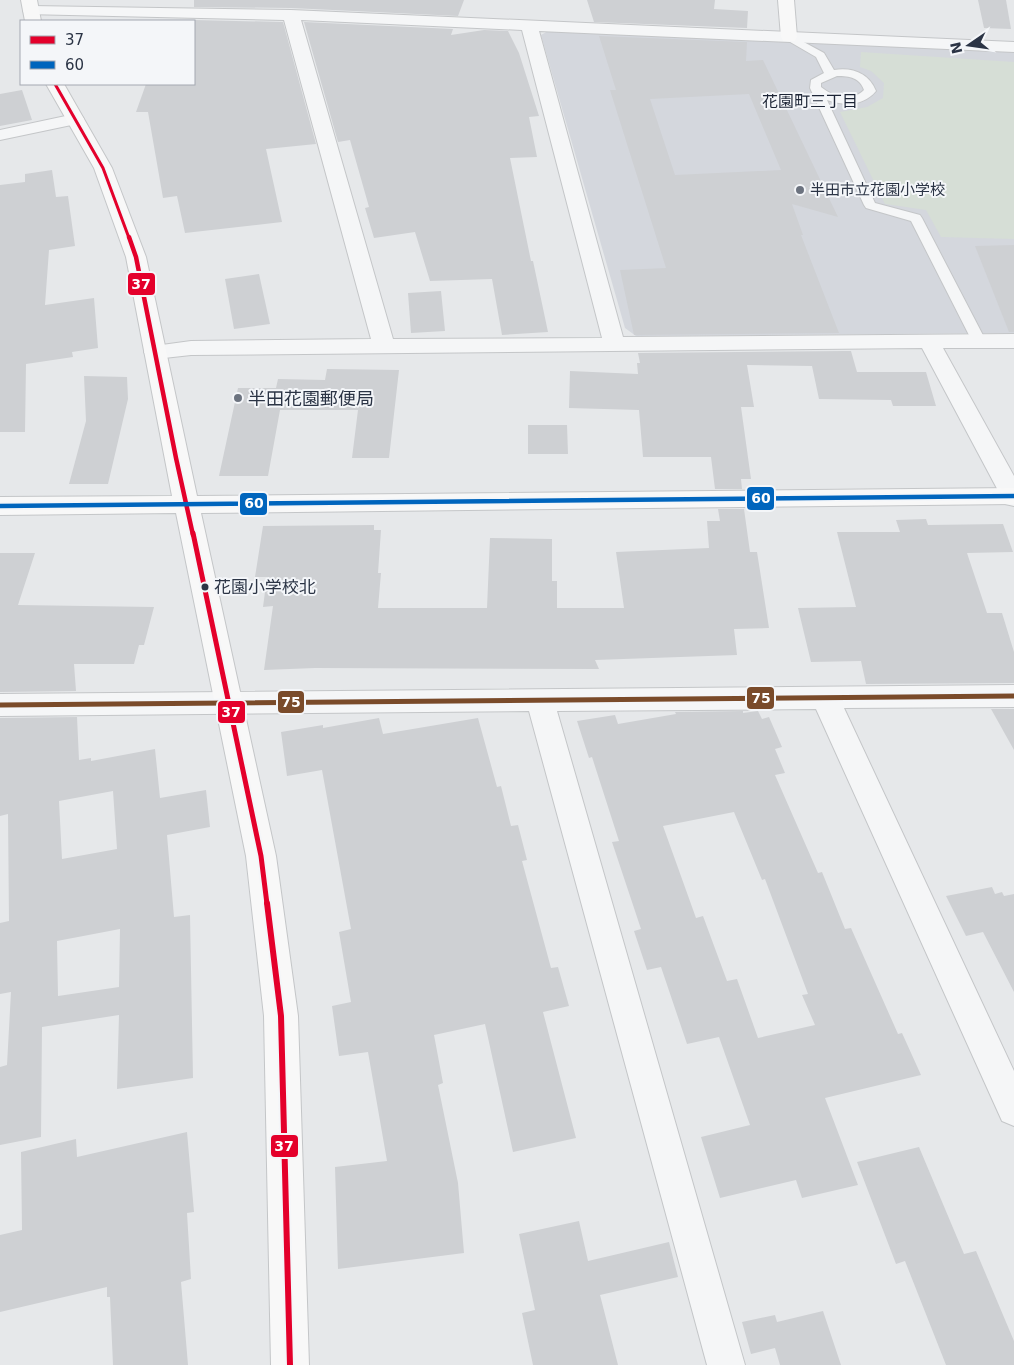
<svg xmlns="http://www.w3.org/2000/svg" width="1014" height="1365" viewBox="0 0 1014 1365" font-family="'DejaVu Sans','Noto Sans JP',sans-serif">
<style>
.built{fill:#d4d7dd}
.green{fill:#d6ded6}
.building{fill:#ced0d3;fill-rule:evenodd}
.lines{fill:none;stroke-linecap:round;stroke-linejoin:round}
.lane-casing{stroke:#c4c6c8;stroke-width:2}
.street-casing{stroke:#c4c6c8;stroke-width:2}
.secondary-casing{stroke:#c4c6c8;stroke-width:2}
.lane{fill:#f5f6f7;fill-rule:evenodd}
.street{fill:#f5f6f7;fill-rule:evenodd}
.secondary{fill:#f8f8f8;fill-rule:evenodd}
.bus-1-far3-casing{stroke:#f4f6f9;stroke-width:5.5}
.bus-1-far2-casing{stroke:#f4f6f9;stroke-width:8}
.bus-1-far1-casing{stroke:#f4f6f9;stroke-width:9}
.bus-1-casing{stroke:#f4f6f9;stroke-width:10}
.bus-2-casing{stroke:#f4f6f9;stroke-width:8}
.bus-3-casing{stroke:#f4f6f9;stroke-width:9}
.bus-1-far3{stroke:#e4002b;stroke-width:3}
.bus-1-far2{stroke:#e4002b;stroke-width:4.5}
.bus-1-far1{stroke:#e4002b;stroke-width:5}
.bus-1{stroke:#e4002b;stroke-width:6}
.bus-2{stroke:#0065bd;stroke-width:4.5}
.bus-3{stroke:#7a4b2a;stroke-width:5}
.poi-dot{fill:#6c737f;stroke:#f4f6f9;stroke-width:2}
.bus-dot{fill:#2b3445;stroke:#f4f6f9;stroke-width:2}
.labels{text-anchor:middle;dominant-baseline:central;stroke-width:4;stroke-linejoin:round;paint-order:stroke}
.far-poi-label{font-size:15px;fill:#2b3445;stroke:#f4f6f9;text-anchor:start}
.far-neighbourhood-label{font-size:16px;fill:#1d2536;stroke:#f4f6f9}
.bus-label{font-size:17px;fill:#2b3445;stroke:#f4f6f9;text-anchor:start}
.poi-label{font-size:18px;fill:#2b3445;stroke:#f4f6f9;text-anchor:start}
.line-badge{stroke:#f4f6f9;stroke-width:2}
.badge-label{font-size:14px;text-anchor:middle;font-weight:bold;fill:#fff}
</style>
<rect width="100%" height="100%" fill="#e6e8ea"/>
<polygon class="built" points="548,31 1014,52 1014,333 636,336 625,328 541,35"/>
<polygon class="green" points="861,52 1014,62 1014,239 941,237 926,210 885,204 840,112 867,107 883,98 884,83 871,71 860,67"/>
<g class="building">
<polygon points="194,0 464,0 458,16 291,8 194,7"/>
<polygon points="587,0 715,0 714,9 748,11 747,28 594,22"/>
<polygon points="978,0 1006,0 1011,29 984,28"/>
<polygon points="194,20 283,22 316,144 266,149 282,222 185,233 177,196 163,198 148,112 136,112 146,84 194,84"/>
<polygon points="304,22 453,29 451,35 484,30 508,31 519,53 539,116 529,117 537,157 510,158 531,261 533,261 548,332 502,335 492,279 430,281 415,232 374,238 365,208 369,207 350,140 338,142"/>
<path d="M 599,36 L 747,42 L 746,61 L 763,60 L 838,217 L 792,204 L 803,235 L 801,235 L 839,333 L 634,335 L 620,270 L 666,268 L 610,90 L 616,90 ZM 749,94 L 781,170 L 675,175 L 650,99 Z"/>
<polygon points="22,90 32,120 0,126 0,94"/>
<polygon points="52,170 56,197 68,196 75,246 49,250 45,305 94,298 98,348 72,352 73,357 26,364 25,432 0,432 0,185 25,182 25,174"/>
<polygon points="1014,245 1014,332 1009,332 975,246"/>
<polygon points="259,274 270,324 234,329 225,279"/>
<polygon points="441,291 445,331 411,333 408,293"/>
<polygon points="845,351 851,351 857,372 926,372 936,406 893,406 891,400 819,399 812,366 747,365 754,407 741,407 751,479 741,479 742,489 715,489 711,457 643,457 639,410 569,408 570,371 638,374 637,363 640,363 638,353"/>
<polygon points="327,369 399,370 389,458 352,458 358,410 280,410 268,476 219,476 238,388 276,388 278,379 325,380"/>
<polygon points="84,376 127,377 128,399 108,484 69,484 86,421"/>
<polygon points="528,425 567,425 568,454 528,454"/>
<polygon points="718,509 744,509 750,552 757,552 769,628 734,629 737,655 595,660 599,669 315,668 264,670 273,606 263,607 267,577 255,577 263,526 374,525 374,530 381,530 378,573 381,573 378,608 487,608 490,538 552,539 552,581 557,581 557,608 624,608 616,552 709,548 707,521 720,521"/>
<polygon points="926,519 928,525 1003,524 1013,552 967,553 987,613 1002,613 1014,652 1014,683 866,684 861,661 811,662 798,608 856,607 837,532 900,532 896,520"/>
<polygon points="0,553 35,553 18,605 154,607 144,645 139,645 134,664 74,664 76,691 0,692"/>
<polygon points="991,709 1014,709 1014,750"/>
<path d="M 743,711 L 743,713 L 758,711 L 762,719 L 769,717 L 782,747 L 775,749 L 785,773 L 775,775 L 818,873 L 822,872 L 845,929 L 851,928 L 898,1034 L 902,1033 L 921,1075 L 825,1098 L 858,1185 L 802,1198 L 796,1180 L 720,1198 L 701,1137 L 750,1125 L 719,1037 L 687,1044 L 661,967 L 647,970 L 634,931 L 641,929 L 612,842 L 619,841 L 592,757 L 589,758 L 577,721 L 615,715 L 618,724 L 676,714 L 675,712 ZM 734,812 L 762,880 L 765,879 L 808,994 L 802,995 L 815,1025 L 758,1038 L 737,979 L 727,981 L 703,916 L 696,918 L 663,826 Z"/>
<path d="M 77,717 L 79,760 L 91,758 L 91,761 L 155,749 L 160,798 L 206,790 L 210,827 L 167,835 L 174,917 L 190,915 L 193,1078 L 117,1089 L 119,1015 L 42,1027 L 41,1137 L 0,1145 L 0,1067 L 7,1065 L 11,992 L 0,994 L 0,923 L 9,921 L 8,814 L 0,816 L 0,718 ZM 113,791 L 117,849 L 62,859 L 59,801 ZM 120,929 L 119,987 L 58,996 L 57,941 Z"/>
<polygon points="379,718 383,734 478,718 497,787 501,786 511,826 518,825 527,860 522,861 551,968 558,967 569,1006 543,1012 576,1138 513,1152 485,1024 434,1035 443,1083 438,1085 458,1183 464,1253 338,1269 335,1167 387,1161 368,1052 339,1056 332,1006 351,1002 339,932 351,929 322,770 287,776 281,732 323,725 323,728"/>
<polygon points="992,887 995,894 1002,892 1004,896 1014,894 1014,992 983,932 966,936 946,896"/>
<polygon points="187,1132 194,1212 187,1213 191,1279 181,1282 188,1365 113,1365 110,1297 107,1297 107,1287 0,1312 0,1235 22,1230 21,1152 76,1139 77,1157"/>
<polygon points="919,1147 964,1254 976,1251 1014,1341 1014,1365 946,1365 905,1261 896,1264 857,1162"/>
<polygon points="579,1221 588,1261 669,1242 678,1277 600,1295 618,1365 533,1365 522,1313 535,1310 519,1234"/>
<polygon points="823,1311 841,1365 780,1365 775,1348 751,1354 742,1322 775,1315 777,1322"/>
</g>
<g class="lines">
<g class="lane-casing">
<path id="lane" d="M 789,34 L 824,53 L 834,70 C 852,67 869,73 876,91 C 864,106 844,106 827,100 L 875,203 L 920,215 L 922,218 L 986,341 L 984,344 L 974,344 L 972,341 L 911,221 L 866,208 L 864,205 L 810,88 L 811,80 L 824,73 L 816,57 L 785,39 L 784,37 L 785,35 ZM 837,76 C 850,76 860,78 864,90 C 852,102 833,97 821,87 L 821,83 Z"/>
</g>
<g class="street-casing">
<g id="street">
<path d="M 31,6 L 291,10 L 1014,42 L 1014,52 L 539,31 L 623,337 L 1014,334 L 1014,348 L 943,348 L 1014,476 L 1014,506 L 1005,504 L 1002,498 L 922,348 L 191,355 L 155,359 L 147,357 L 144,352 L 147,347 L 191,341 L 371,339 L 284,20 L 25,14 L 23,11 L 25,8 ZM 301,20 L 522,30 L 602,338 L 393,339 Z"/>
<polygon points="75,114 81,115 84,119 81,123 0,140 0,130"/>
<polygon points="1014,685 1014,707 844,708 1014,1071 1014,1126 1002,1121 816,709 557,711 745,1365 707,1365 529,711 0,716 0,694"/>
</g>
</g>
<g class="secondary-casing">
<g id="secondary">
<polygon points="21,0 37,0 41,21 25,21"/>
<polygon points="778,0 794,0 797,37 795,41 783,41 781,37"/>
<polygon points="46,84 64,84 112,168 146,257 197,496 1014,488 1014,504 201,513 276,856 298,1016 309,1365 271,1365 264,1016 246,856 176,513 0,515 0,497 172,496 126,257 94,168"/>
</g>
</g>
<use href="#lane" class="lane"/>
<use href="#street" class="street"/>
<use href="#secondary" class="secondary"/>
<g class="bus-1-far3-casing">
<polyline id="bus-1-far3" points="55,84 103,168 129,238"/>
</g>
<g class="bus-1-far2-casing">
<polyline id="bus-1-far2" points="129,237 136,257 176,458 193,535"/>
</g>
<g class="bus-1-far1-casing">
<polyline id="bus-1-far1" points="193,533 261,856 267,904"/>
</g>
<g class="bus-1-casing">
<polyline id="bus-1" points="267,903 281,1016 290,1365"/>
</g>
<g class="bus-2-casing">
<polyline id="bus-2" points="0,506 1014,496"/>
</g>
<g class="bus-3-casing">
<polyline id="bus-3" points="0,705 1014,696"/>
</g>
<use href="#bus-1-far3" class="bus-1-far3"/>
<use href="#bus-1-far2" class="bus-1-far2"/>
<use href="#bus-1-far1" class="bus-1-far1"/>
<use href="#bus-1" class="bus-1"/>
<use href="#bus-2" class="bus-2"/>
<use href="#bus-3" class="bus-3"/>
</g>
<g class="poi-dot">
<circle cx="800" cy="190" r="5"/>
<circle cx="238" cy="398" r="5"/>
</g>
<circle class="bus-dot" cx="205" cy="587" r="4.5"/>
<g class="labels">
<g class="far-poi-label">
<text x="810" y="190">半田市立花園小学校</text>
</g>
<g class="far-neighbourhood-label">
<text x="810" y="101">花園町三丁目</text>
</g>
<g class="bus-label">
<text x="214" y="587">花園小学校北</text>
</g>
<g class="poi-label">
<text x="248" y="398">半田花園郵便局</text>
</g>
</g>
<g class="line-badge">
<rect x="127" y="272" width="29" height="24" rx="5" fill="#e4002b"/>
<rect x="746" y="486" width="29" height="25" rx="5" fill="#0065bd"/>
<rect x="239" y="492" width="29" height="24" rx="5" fill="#0065bd"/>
<rect x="746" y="686" width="29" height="24" rx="5" fill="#7a4b2a"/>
<rect x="277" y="690" width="28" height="24" rx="5" fill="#7a4b2a"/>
<rect x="217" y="700" width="29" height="24" rx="5" fill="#e4002b"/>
<rect x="270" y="1134" width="29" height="24" rx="5" fill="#e4002b"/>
</g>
<g class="badge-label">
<text x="141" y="289">37</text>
<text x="761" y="503">60</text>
<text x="254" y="508">60</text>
<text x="761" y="703">75</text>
<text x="291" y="707">75</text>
<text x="231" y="717">37</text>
<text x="284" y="1151">37</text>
</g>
<rect x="20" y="20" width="175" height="65" fill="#f4f6f9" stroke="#a4a8b1"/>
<rect x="30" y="36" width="25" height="8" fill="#e4002b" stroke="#a4a8b1"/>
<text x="65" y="45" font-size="15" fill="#2b3445">37</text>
<rect x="30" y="61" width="25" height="8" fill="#0065bd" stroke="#a4a8b1"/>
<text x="65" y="70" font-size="15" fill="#2b3445">60</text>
<g transform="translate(969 45) rotate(257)" stroke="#f4f6f9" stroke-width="4" paint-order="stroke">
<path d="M0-4L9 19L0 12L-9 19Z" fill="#2b3445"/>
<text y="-8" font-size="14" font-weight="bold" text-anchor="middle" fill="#2b3445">N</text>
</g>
</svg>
